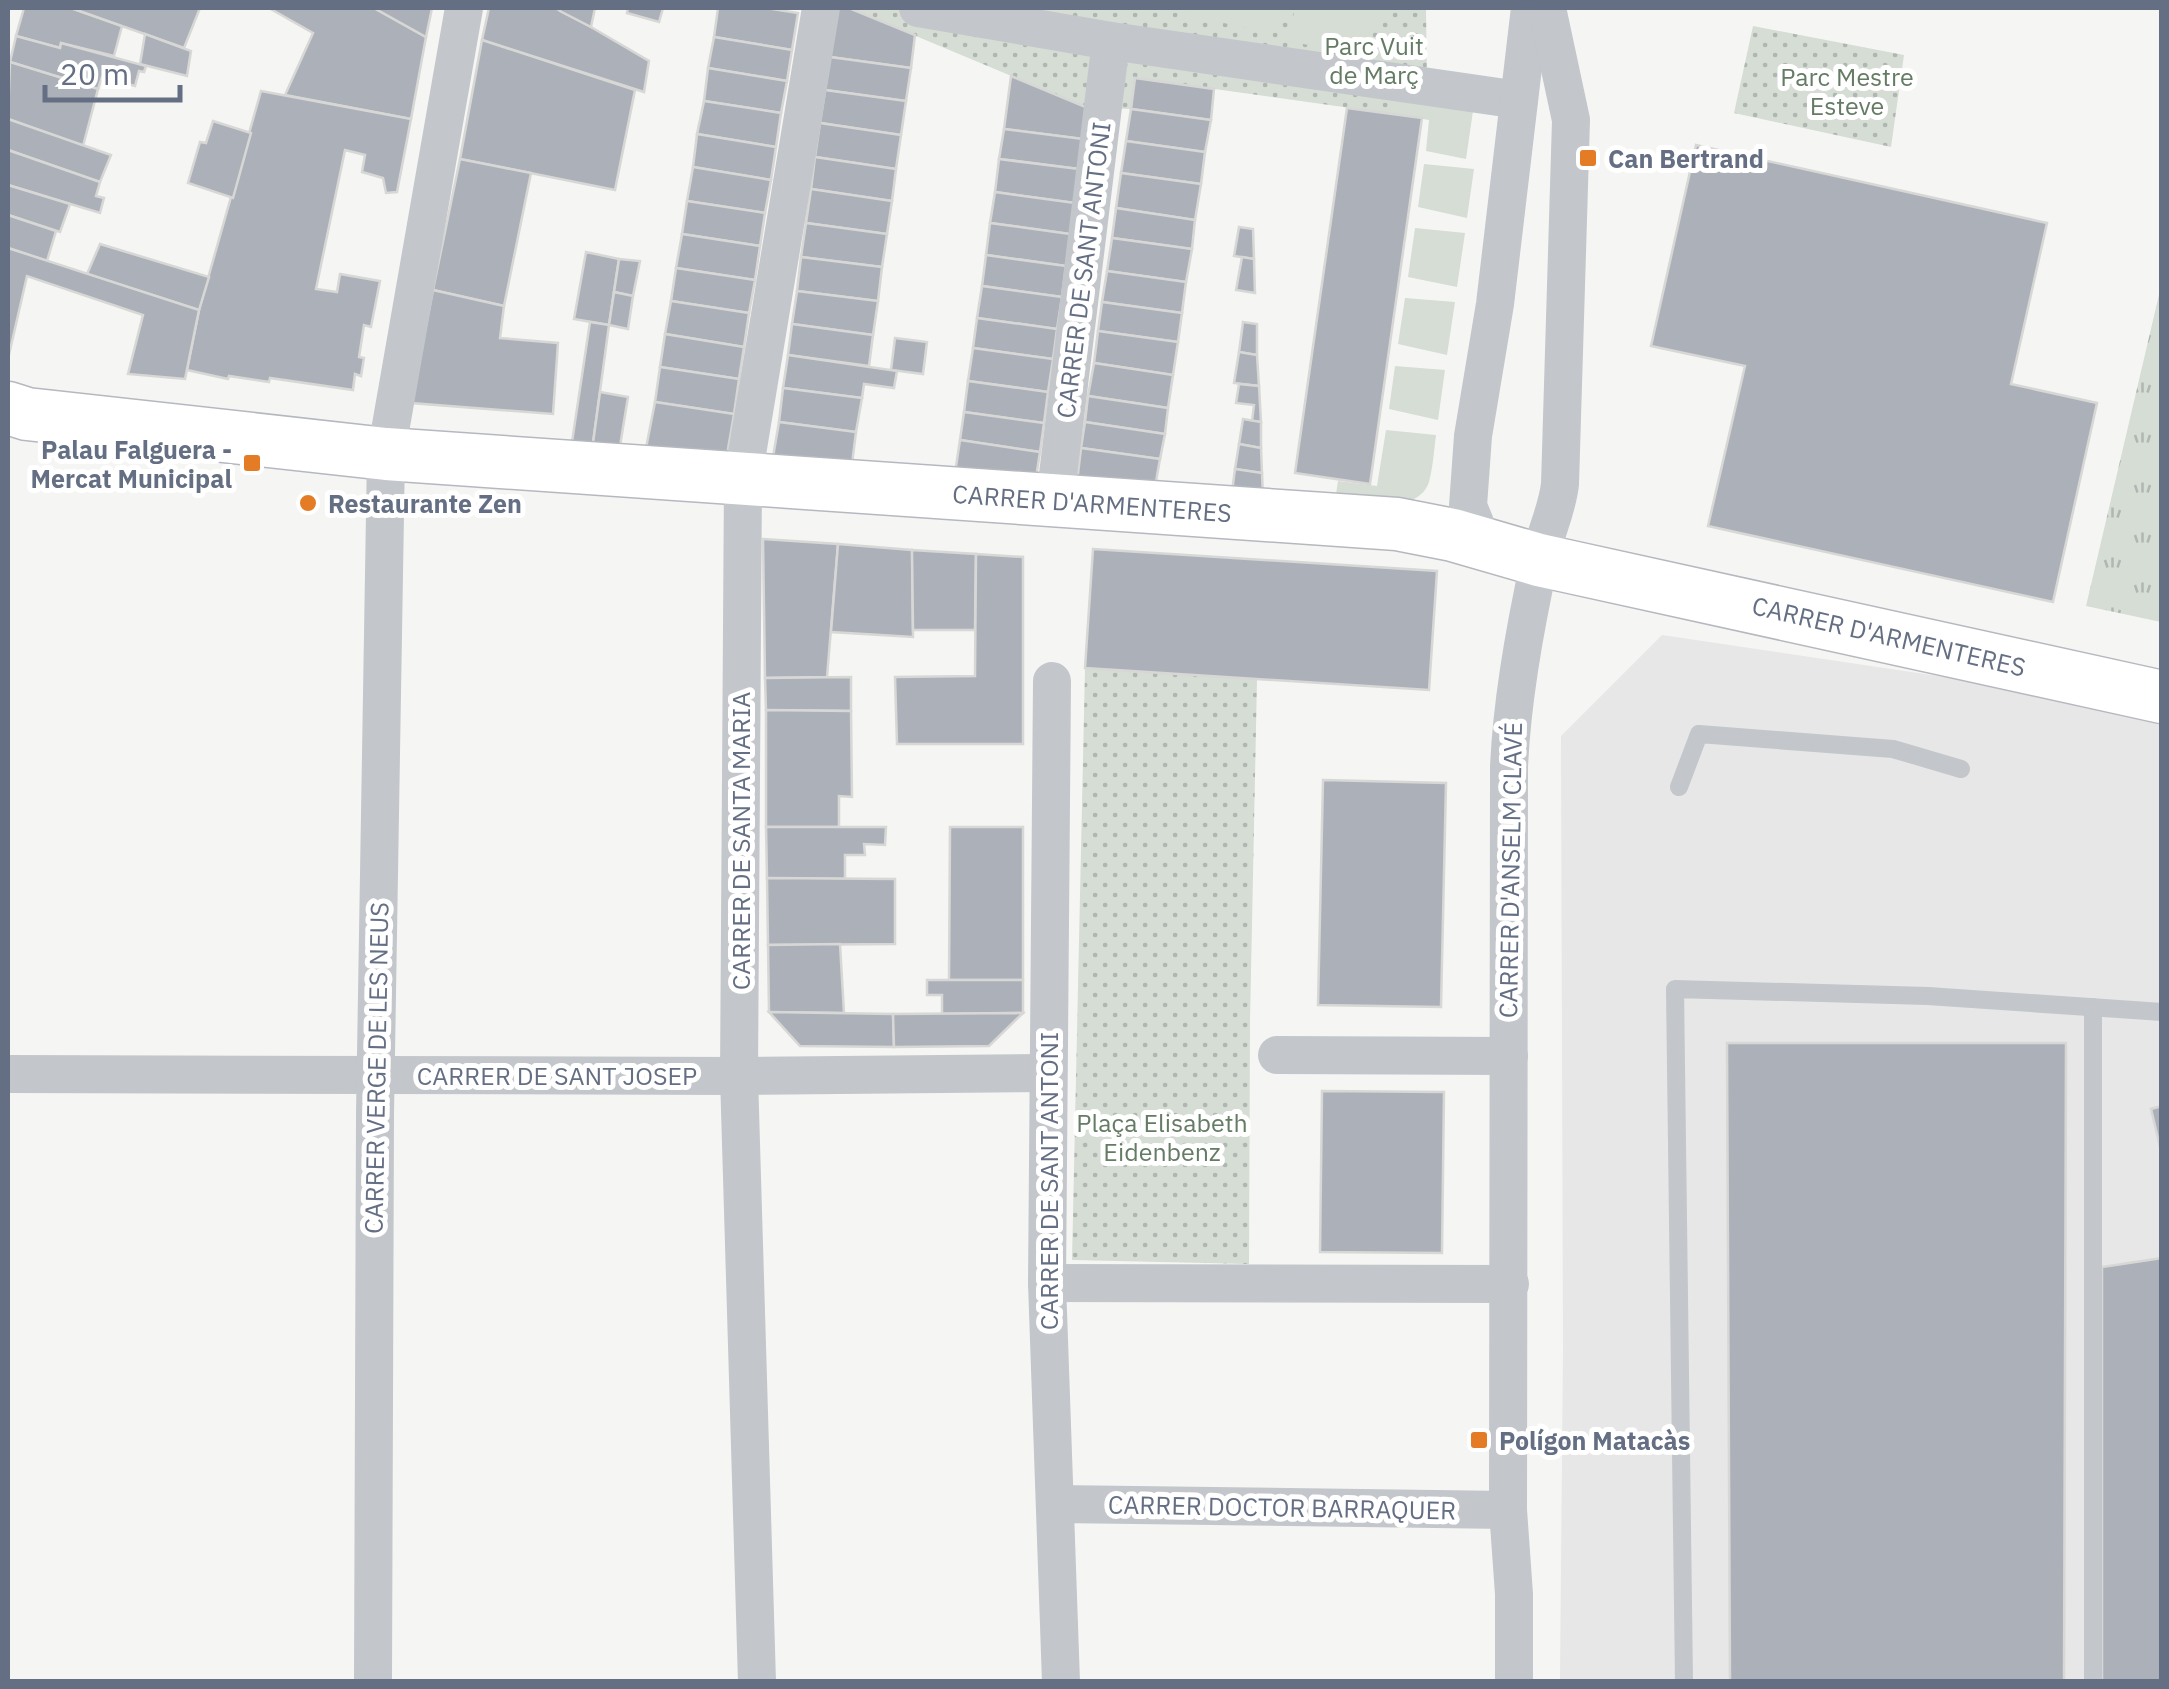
<svg xmlns="http://www.w3.org/2000/svg" width="2169" height="1689" viewBox="0 0 2169 1689" font-family="'IBM Plex Sans',sans-serif">
<style>
.built{fill:#e6e7e6}
.grass{fill:url(#grass-tufts)}
.park{fill:url(#park-dots)}
.garden{fill:#d5ddd4}
.building{fill:#acb1b9;stroke:#d7d7d5;stroke-width:2.5}
.lines{fill:none;stroke-linecap:round;stroke-linejoin:round}
.secondary-casing{stroke:#b6b8bf;stroke-width:55}
.lane{stroke:#c3c6ca;stroke-width:18}
.street{stroke:#c3c6ca;stroke-width:38}
.secondary{stroke:#fff;stroke-width:52}
.poi-dot{fill:#e47b25;stroke:#fff;stroke-width:4}
.labels{text-anchor:middle;dominant-baseline:central;stroke-width:10;stroke-linejoin:round;paint-order:stroke}
.park-label{font-size:25px;fill:#647b64;stroke:#fff}
.poi-label{font-size:25px;font-weight:bold;fill:#656f84;stroke:#fff;text-anchor:start}
.street-label{font-size:25px;fill:#656f84;stroke:#fff}
</style>
<defs>
<pattern id="grass-tufts" width="24" height="20" patternUnits="userSpaceOnUse" patternTransform="scale(2.5)"><rect width="24" height="20" fill="#d5ddd4"/><path d="M3 7l-1-3M5 7V3M7 7l1-3M15 17l-1-3M17 17v-4M19 17l1-3" fill="none" stroke="#b0b7b2"/></pattern>
<pattern id="park-dots" width="8" height="8" patternUnits="userSpaceOnUse" patternTransform="scale(2.5)"><rect width="8" height="8" fill="#d5ddd4"/><path d="M2 2h.1M6 6h.1" fill="none" stroke="#b0b7b2" stroke-width="1.8" stroke-linecap="round"/></pattern>
</defs>
<rect width="100%" height="100%" fill="#f5f6f3"/>
<polygon class="built" points="1662,635 2161,709 2161,1681 1560,1682 1563,1350 1561,736"/>
<polygon class="grass" points="2161,286 2161,622 2086,606"/>
<g class="park">
<polygon points="849,8 1426,8 1427,85 1422,118 1136,78 1131,109 1088,108"/>
<polygon points="1753,26 1904,55 1891,147 1734,113"/>
<polygon points="1085,668 1257,679 1250,1022 1249,1264 1072,1260"/>
</g>
<g class="garden">
<polygon points="1185,8 1281,8 1275,33 1183,15"/>
<polygon points="1295,8 1385,8 1355,54 1288,41"/>
<polygon points="1397,101 1473,111 1466,159 1426,151 1429,120 1394,114"/>
<polygon points="1424,164 1474,169 1467,218 1418,207"/>
<polygon points="1415,228 1465,233 1457,287 1408,277"/>
<polygon points="1405,298 1455,302 1447,355 1398,344"/>
<polygon points="1395,366 1445,370 1438,420 1389,409"/>
<path d="M 1386,430 L 1436,435 C 1434,450 1433,467 1429,482 C 1417,516 1363,502 1335,501 L 1338,481 L 1377,486 Z"/>
</g>
<g class="building">
<polygon points="24,8 71,8 122,26 114,56 61,43 60,48 16,36"/>
<polygon points="71,8 200,8 184,48"/>
<polygon points="269,8 374,8 426,37 411,119 285,95 313,33"/>
<polygon points="374,8 432,8 426,37"/>
<polygon points="489,8 555,8 591,27 649,61 644,92 482,40"/>
<polygon points="560,8 595,8 591,27 560,11"/>
<polygon points="628,8 663,8 659,22 627,13"/>
<polygon points="718,8 766,8 798,13 792,50 714,37"/>
<polygon points="836,8 849,8 915,35 911,68 830,57"/>
<polygon points="145,34 191,51 187,76 140,64"/>
<polygon points="16,36 60,48 61,43 146,66 144,72 139,71 135,86 102,77 98,89 10,62"/>
<polygon points="714,37 792,50 787,81 708,68"/>
<polygon points="482,40 635,90 615,190 460,159"/>
<polygon points="830,57 911,68 906,101 825,90"/>
<polygon points="10,62 98,89 83,146 8,119"/>
<polygon points="708,68 787,81 781,113 704,101"/>
<polygon points="1011,76 1088,108 1083,139 1004,129"/>
<polygon points="1135,78 1214,89 1211,120 1131,109"/>
<polygon points="825,90 906,101 901,135 820,123"/>
<polygon points="261,91 411,119 397,192 386,193 383,178 362,172 365,155 345,150 316,289 337,292 340,274 380,281 371,327 364,325 359,357 364,358 361,376 355,374 353,390 270,378 269,382 229,376 228,379 187,370 199,310"/>
<polygon points="704,101 781,113 776,147 697,134"/>
<polygon points="1347,108 1422,118 1370,484 1295,473"/>
<polygon points="1131,109 1211,120 1205,152 1126,141"/>
<polygon points="8,119 111,155 100,182 8,150"/>
<polygon points="213,121 251,133 233,198 188,183 200,142 206,143"/>
<polygon points="820,123 901,135 896,169 815,157"/>
<polygon points="1004,129 1083,139 1079,169 999,159"/>
<polygon points="697,134 776,147 771,180 693,167"/>
<polygon points="1126,141 1205,152 1201,184 1121,173"/>
<polygon points="1696,145 2047,223 2011,384 2097,403 2053,602 1708,526 1745,366 1651,346"/>
<polygon points="8,150 100,182 96,196 104,198 100,213 8,185"/>
<polygon points="815,157 896,169 892,201 811,189"/>
<polygon points="460,159 531,173 504,306 433,290"/>
<polygon points="999,159 1079,169 1075,203 995,192"/>
<polygon points="693,167 771,180 765,213 687,201"/>
<polygon points="1121,173 1201,184 1195,220 1116,208"/>
<polygon points="8,185 70,204 60,232 8,215"/>
<polygon points="811,189 892,201 887,234 806,223"/>
<polygon points="995,192 1075,203 1070,234 990,223"/>
<polygon points="687,201 765,213 760,246 682,234"/>
<polygon points="1116,208 1195,220 1192,249 1112,238"/>
<polygon points="8,215 56,231 47,261 8,248"/>
<polygon points="806,223 887,234 882,267 801,257"/>
<polygon points="990,223 1070,234 1066,266 986,255"/>
<polygon points="1239,227 1253,229 1254,259 1234,256"/>
<polygon points="682,234 760,246 755,280 676,268"/>
<polygon points="1112,238 1192,249 1186,282 1107,271"/>
<polygon points="100,244 209,277 199,310 87,274"/>
<polygon points="8,248 199,310 185,379 128,374 143,315 27,276 8,359"/>
<polygon points="586,252 619,259 609,325 574,319"/>
<polygon points="986,255 1066,266 1062,297 982,286"/>
<polygon points="801,257 882,267 878,301 797,291"/>
<polygon points="1242,257 1254,259 1255,293 1236,290"/>
<polygon points="619,259 640,261 633,296 614,292"/>
<polygon points="676,268 755,280 749,313 671,301"/>
<polygon points="1107,271 1186,282 1182,313 1102,302"/>
<polygon points="982,286 1062,297 1057,329 977,318"/>
<polygon points="433,290 504,306 500,338 558,343 553,414 411,403"/>
<polygon points="797,291 878,301 873,335 792,324"/>
<polygon points="614,292 633,296 628,329 609,325"/>
<polygon points="671,301 749,313 744,347 665,334"/>
<polygon points="1102,302 1182,313 1178,342 1098,331"/>
<polygon points="977,318 1057,329 1053,359 973,348"/>
<polygon points="590,322 609,325 593,443 572,442"/>
<polygon points="1243,322 1257,324 1257,355 1239,352"/>
<polygon points="792,324 873,335 869,366 788,355"/>
<polygon points="1098,331 1178,342 1173,375 1094,363"/>
<polygon points="665,334 744,347 739,379 660,367"/>
<polygon points="895,338 927,342 923,374 891,370"/>
<polygon points="973,348 1053,359 1048,392 968,381"/>
<polygon points="1239,352 1257,355 1259,386 1234,383"/>
<polygon points="788,355 897,371 894,388 864,384 862,398 783,388"/>
<polygon points="1094,363 1173,375 1168,408 1088,396"/>
<polygon points="660,367 739,379 734,414 655,402"/>
<polygon points="968,381 1048,392 1044,423 964,412"/>
<polygon points="1239,384 1259,386 1261,422 1252,421 1254,405 1236,403"/>
<polygon points="783,388 862,398 856,432 779,422"/>
<polygon points="600,392 628,397 620,446 593,443"/>
<polygon points="1088,396 1168,408 1165,434 1085,422"/>
<polygon points="655,402 734,414 727,455 646,448"/>
<polygon points="964,412 1044,423 1040,452 960,440"/>
<polygon points="1243,419 1261,422 1261,448 1239,444"/>
<polygon points="779,422 856,432 852,464 773,457"/>
<polygon points="1085,422 1165,434 1160,459 1081,448"/>
<polygon points="960,440 1040,452 1036,478 955,473"/>
<polygon points="1239,444 1261,448 1262,473 1235,469"/>
<polygon points="1081,448 1160,459 1155,487 1077,482"/>
<polygon points="1235,469 1262,473 1263,496 1232,492"/>
<polygon points="763,539 838,544 827,677 765,678"/>
<polygon points="838,544 912,550 913,637 831,632"/>
<polygon points="1093,549 1437,571 1429,690 1085,668"/>
<polygon points="912,550 976,554 975,630 913,630"/>
<polygon points="976,554 1023,557 1023,744 897,744 895,677 975,676"/>
<polygon points="851,677 851,711 766,710 765,678"/>
<polygon points="766,710 851,711 852,797 839,796 839,827 766,827"/>
<polygon points="1323,780 1446,783 1441,1007 1318,1005"/>
<polygon points="766,827 886,827 885,845 864,844 865,855 845,855 845,879 767,878"/>
<polygon points="950,827 1023,827 1023,980 949,980"/>
<polygon points="767,878 895,879 895,944 768,945"/>
<polygon points="840,944 844,1013 769,1012 768,945"/>
<polygon points="927,980 1023,980 1023,1013 942,1014 942,995 927,995"/>
<polygon points="769,1012 893,1014 894,1047 800,1046"/>
<polygon points="1023,1013 989,1046 894,1047 893,1014"/>
<polygon points="1727,1043 2066,1043 2064,1682 1730,1682"/>
<polygon points="1322,1091 1444,1092 1442,1253 1320,1252"/>
<polygon points="2162,1106 2162,1155 2151,1109"/>
<polygon points="2162,1258 2162,1682 2102,1682 2102,1267"/>
</g>
<g class="lines">
<g class="secondary-casing">
<polyline id="secondary" points="8,408 27,414 386,454 1397,524 1453,535 1539,560 2162,697"/>
</g>
<g class="lane">
<polyline points="1679,787 1699,734 1893,749 1961,769"/>
<polyline points="2093,1007 2093,1682"/>
<polyline points="1684,1682 1675,989 1928,996 2162,1012"/>
</g>
<g class="street">
<polyline points="918,8 1111,41 1519,100"/>
<polyline points="1055,499 1111,41"/>
<polyline points="1474,542 1475,523 1468,506 1473,436 1495,304 1530,8"/>
<polyline points="1052,681 1047,1283 1061,1682"/>
<polyline points="1277,1055 1509,1056"/>
<polyline points="8,1074 739,1076 1047,1073"/>
<polyline points="1047,1283 1510,1284"/>
<polyline points="1056,1504 1508,1510"/>
<polyline points="373,1682 375,1114 386,454 464,8"/>
<polyline points="757,1682 739,1076 743,478 821,8"/>
<path d="M 1514,1682 L 1514,1594 L 1508,1510 L 1509,767 C 1512,697 1525,627 1540,559 C 1545,533 1557,511 1560,484 L 1571,120 L 1547,8"/>
</g>
<use href="#secondary" class="secondary"/>
</g>
<g class="poi-dot">
<rect x="1578" y="148" width="20" height="20" rx="5"/>
<rect x="242" y="453" width="20" height="20" rx="5"/>
<circle cx="308" cy="503" r="10"/>
<rect x="1469" y="1430" width="20" height="20" rx="5"/>
</g>
<g class="labels">
<g class="park-label">
<text x="1374" y="45">Parc Vuit<tspan x="1374" dy="29">de Març</tspan></text>
<text x="1847" y="76">Parc Mestre<tspan x="1847" dy="29">Esteve</tspan></text>
<text x="1162" y="1122">Plaça Elisabeth<tspan x="1162" dy="29">Eidenbenz</tspan></text>
</g>
<g class="poi-label">
<text x="1608" y="158">Can Bertrand</text>
<text x="232" y="449" text-anchor="end">Palau Falguera -<tspan x="232" dy="29">Mercat Municipal</tspan></text>
<text x="328" y="503">Restaurante Zen</text>
<text x="1499" y="1440">Polígon Matacàs</text>
</g>
<g class="street-label">
<text transform="translate(1083 270) rotate(-83)">CARRER DE SANT ANTONI</text>
<text transform="translate(1092 503) rotate(4)">CARRER D'ARMENTERES</text>
<text transform="translate(1889 636) rotate(13)">CARRER D'ARMENTERES</text>
<text transform="translate(740 841) rotate(-90)">CARRER DE SANTA MARIA</text>
<text transform="translate(1510 870) rotate(-89)">CARRER D'ANSELM CLAVÉ</text>
<text transform="translate(376 1068) rotate(-89)">CARRER VERGE DE LES NEUS</text>
<text x="557" y="1075">CARRER DE SANT JOSEP</text>
<text transform="translate(1048 1181) rotate(-90)">CARRER DE SANT ANTONI</text>
<text transform="translate(1282 1507) rotate(1)">CARRER DOCTOR BARRAQUER</text>
</g>
</g>
<rect width="2169" height="1689" fill="none" stroke="#656f84" stroke-width="20"/>
<path d="M45 85v15h135v-15" fill="none" stroke="#656f84" stroke-width="5"/>
<text x="60" y="85" font-size="30" fill="#656f84" stroke="#ffffff" stroke-width="8" paint-order="stroke">20 m</text>
</svg>
